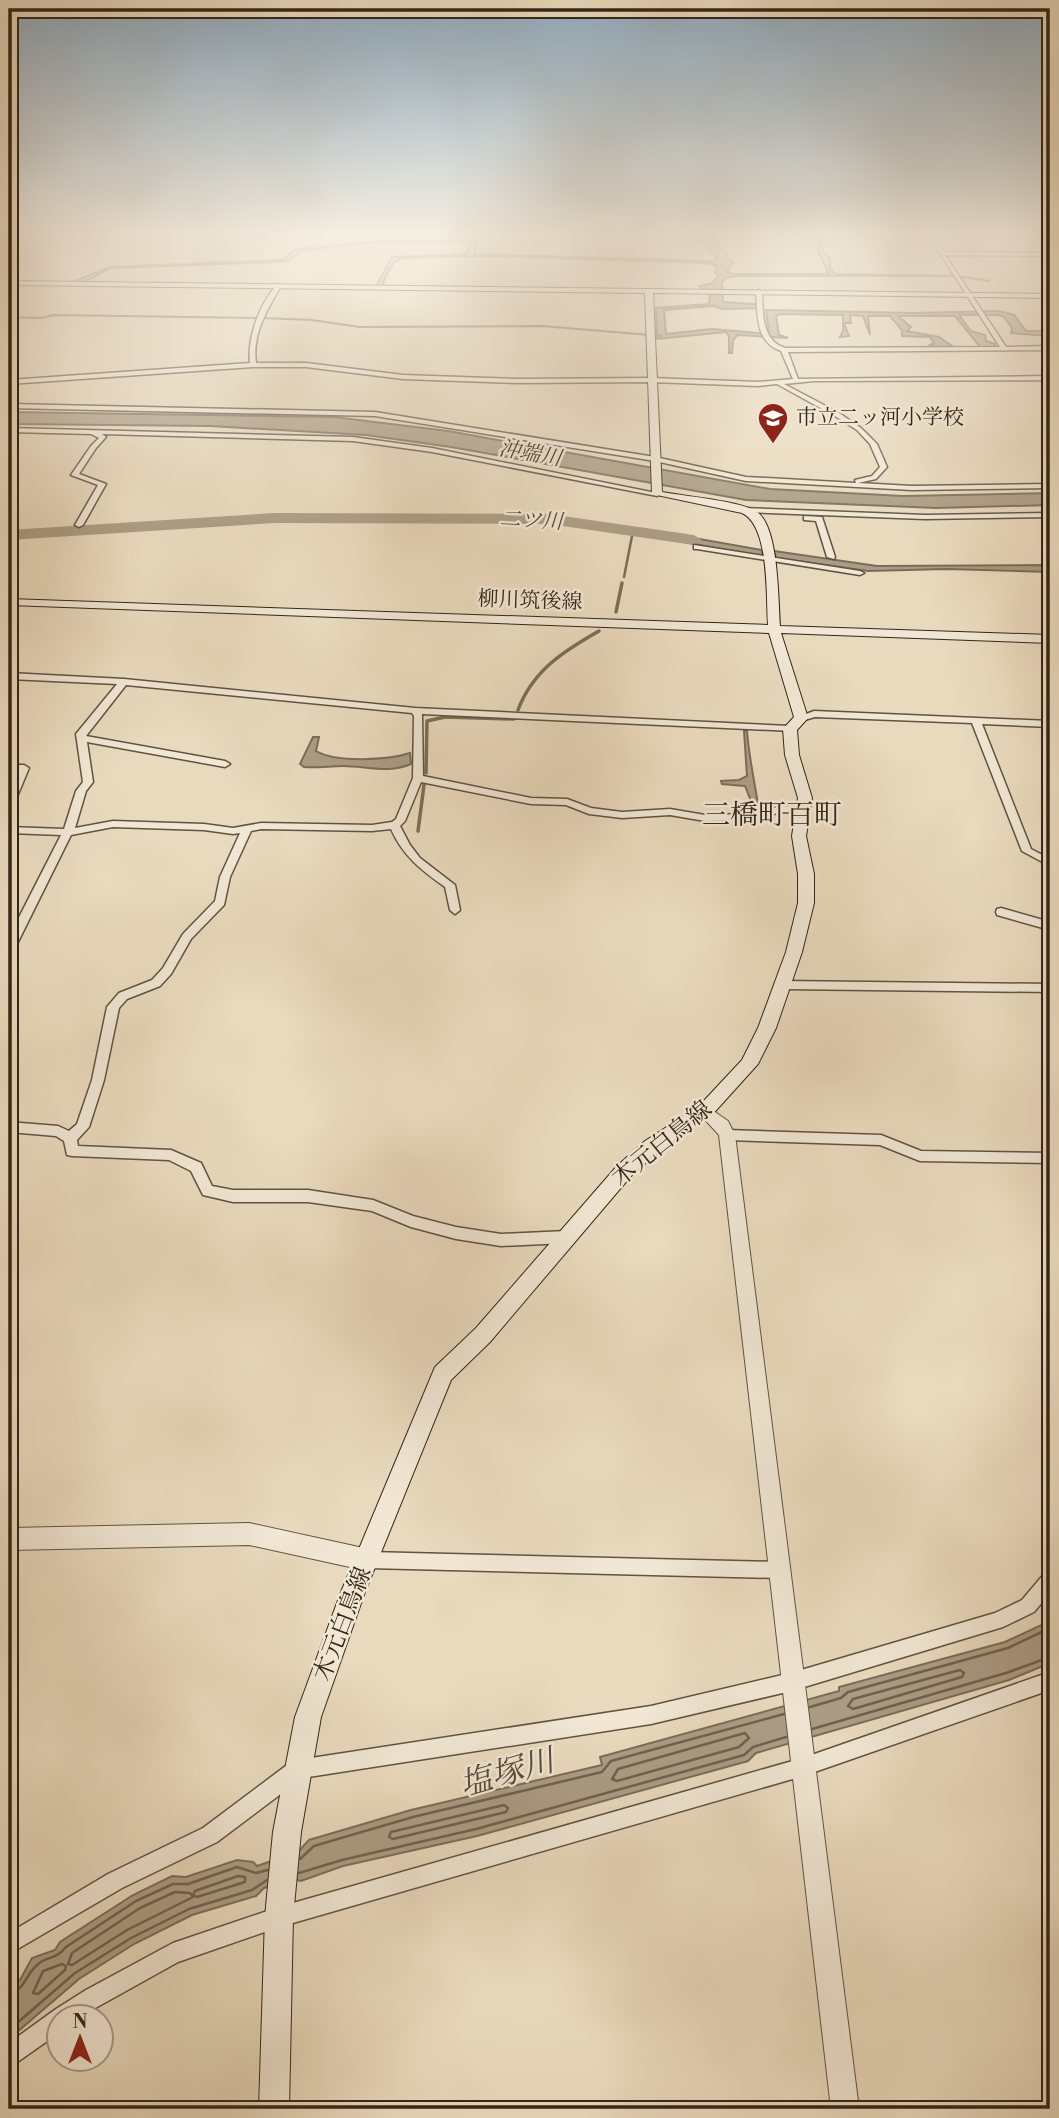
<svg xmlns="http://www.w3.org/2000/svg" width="1059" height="2118" viewBox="0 0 1059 2118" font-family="'Libre Bodoni','Noto Serif JP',serif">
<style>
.green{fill:#cabba1;stroke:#7e705c;stroke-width:2}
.water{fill:#ab9d85;stroke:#7b6d59;stroke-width:2}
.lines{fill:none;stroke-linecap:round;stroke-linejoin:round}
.shore{stroke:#6f624e;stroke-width:2.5}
.stream-far2{stroke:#7b6d59;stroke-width:2}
.stream-far1{stroke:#7b6d59;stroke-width:2.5}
.stream{stroke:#7b6d59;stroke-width:3.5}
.river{fill:#ab9d85;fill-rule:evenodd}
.minor-casing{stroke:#605341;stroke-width:3}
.tertiary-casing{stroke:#605341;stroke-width:2}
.secondary-casing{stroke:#332618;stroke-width:2}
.minor{fill:#f1e7d4;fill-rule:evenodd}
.tertiary{fill:#f1e7d4;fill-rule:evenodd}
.secondary{fill:#f1e7d4;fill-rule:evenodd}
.labels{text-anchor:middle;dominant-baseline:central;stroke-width:5;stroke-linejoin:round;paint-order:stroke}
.far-poi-label{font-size:21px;fill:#332618;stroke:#f1e7d4;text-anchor:start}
.far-water-label{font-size:21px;font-style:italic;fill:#574a39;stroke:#f1e7d4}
.far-street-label{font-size:21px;fill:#332618;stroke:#f1e7d4}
.street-label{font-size:24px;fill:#332618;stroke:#f1e7d4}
.quarter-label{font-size:28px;fill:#332618;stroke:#f1e7d4}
.near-water-label{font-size:32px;font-style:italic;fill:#574a39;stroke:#f1e7d4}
</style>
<rect width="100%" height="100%" fill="#e9dabd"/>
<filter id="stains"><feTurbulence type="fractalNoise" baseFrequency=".00286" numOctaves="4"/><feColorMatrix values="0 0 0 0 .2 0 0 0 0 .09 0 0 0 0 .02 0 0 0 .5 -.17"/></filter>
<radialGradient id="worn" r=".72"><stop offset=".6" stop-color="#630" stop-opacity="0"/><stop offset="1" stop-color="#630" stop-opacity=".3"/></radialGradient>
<g class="green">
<path d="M 404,233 L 407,233 L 403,240 L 477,240 L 474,254 L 715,261 L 705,263 L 485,256 L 404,258 C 390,260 387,276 381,287 L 376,287 L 392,257 L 466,254 L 472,243 L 378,242 L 341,246 L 301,251 L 290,260 L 280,262 L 111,268 L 82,283 L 73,282 L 110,267 L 281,260 L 297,249 L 400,239 Z"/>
<polygon points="816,233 822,233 819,236 824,253 830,258 830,269 835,274 956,276 990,281 955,276 736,276 735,274 829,274 818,251 819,244"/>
</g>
<g class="water">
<polygon points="711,233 720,241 719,247 728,254 727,258 734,262 727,271 736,276 726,278 722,282 723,302 755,304 761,308 722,309 714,306 664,310 666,334 712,329 769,334 766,310 770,310 916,313 999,311 1014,315 1026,331 1050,331 1050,336 1011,333 1012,328 1004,317 998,315 959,315 971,331 985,335 986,341 995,344 995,347 981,348 955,316 898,316 911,327 907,331 939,337 955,348 937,348 930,345 934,343 930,337 902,336 902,330 890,316 868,316 870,335 863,316 850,315 851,323 844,323 849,336 840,337 843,331 843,315 780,314 776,316 779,335 788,338 737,335 733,341 732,353 729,353 729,336 726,332 657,339 656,308 709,304 710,294 699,286 711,284 718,277 715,273 717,265 705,263 715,261 716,258 703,244 698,234"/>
<polygon points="9,412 334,417 448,431 770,489 903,496 1050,493 1050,505 936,508 746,500 451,447 366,435 210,426 9,424"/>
<polygon points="660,532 762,550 763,557 657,537"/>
<polygon points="774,551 877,566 1050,565 1050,572 947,569 868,571 776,558"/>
<path d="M 744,731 L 747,731 C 749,758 755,784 759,810 L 755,811 L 745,786 L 722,784 L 721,781 L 739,780 L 747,776 Z"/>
<path d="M 313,737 L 319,737 L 316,751 C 336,763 388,760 410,753 L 411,764 C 389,774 366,766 343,766 C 330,766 318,768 304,767 L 300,764 Z"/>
<polygon points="1050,1621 1050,1663 1009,1680 756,1753 748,1761 477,1836 343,1866 301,1881 293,1879 264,1888 256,1896 192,1915 134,1944 79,1979 9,2039 9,1989 20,1980 32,1958 55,1950 60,1942 133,1895 172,1876 186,1877 237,1860 253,1862 257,1866 298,1852 309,1840 411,1810 602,1765 600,1757 839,1691 839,1687 1005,1642"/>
</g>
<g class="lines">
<g class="shore">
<polygon points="960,1670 964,1673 962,1677 853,1709 848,1706 853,1699"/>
<polyline points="810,1707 841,1698 848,1692 1008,1648 1050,1628"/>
<polyline points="812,1729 1006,1673 1050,1657"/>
<polygon points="745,1733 749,1738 739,1747 617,1781 612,1779 618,1769"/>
<polygon points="504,1805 508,1808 506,1812 393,1839 389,1837 391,1832"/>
<polyline points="300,1859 314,1846 413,1817 602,1772 611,1761 784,1714"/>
<polyline points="299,1873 342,1860 476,1829 744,1755 753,1747 786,1737"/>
<polygon points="238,1876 245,1877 245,1882 197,1897 193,1895 195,1891"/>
<polygon points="175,1892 190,1893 193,1897 127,1930 72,1965 68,1964 72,1953 140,1908"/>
<polygon points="62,1964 66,1966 65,1970 38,1994 33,1993 43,1971"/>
<path d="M 9,1994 C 26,1989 25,1975 37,1965 C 46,1956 56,1960 66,1947 L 136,1901 L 173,1884 L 188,1884 L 237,1867 L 256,1873 L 268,1870"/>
<polyline points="9,2030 75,1973 131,1938 189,1909 252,1890 267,1880"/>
</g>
<g class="stream-far2">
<polyline points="9,317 40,318 55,315 258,318"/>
<polyline points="262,318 312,320 359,327 542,326 662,336"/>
</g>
<polyline class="stream-far1" points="624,577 633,531"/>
<g class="stream">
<polyline points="616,612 622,583"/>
<path d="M 518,710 C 533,670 564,651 599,631"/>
<polyline points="426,773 427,721 445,717 514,719"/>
<polyline points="418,831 424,785"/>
</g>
<polygon class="river" points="275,513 549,514 694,535 702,540 694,545 549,524 275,523 9,540 9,530"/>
<g class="minor-casing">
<g id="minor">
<path d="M 927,233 L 931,233 L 944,252 L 1050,253 L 1050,256 L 945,255 L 1006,347 L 1050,346 L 1050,350 L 788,352 L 798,379 L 1050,376 L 1050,380 L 814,381 L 784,384 L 839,413 L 861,428 L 877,444 L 887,467 L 876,479 L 858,483 L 912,486 L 1050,484 L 1050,488 L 912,490 L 746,481 L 655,461 L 375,416 L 9,408 L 9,404 L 375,412 L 655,457 L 746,477 L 856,483 L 855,480 L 872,476 L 880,467 L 870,444 L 857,430 L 835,416 L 777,384 L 758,386 L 651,382 L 518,383 L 403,379 L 306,367 L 253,367 L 9,384 L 9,380 L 250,363 C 247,338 260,302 278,284 L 281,286 C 267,310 252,334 256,363 L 306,363 L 403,375 L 518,379 L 651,378 L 758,382 L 793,379 L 781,351 C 755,342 758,315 756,292 L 759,290 L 762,292 C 763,313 761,340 785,348 L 1000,347 Z"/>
<polygon points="9,428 353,437 432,448 661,494 657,496 432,452 353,441 102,434 106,437 96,448 79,474 106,484 83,525 79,527 75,525 98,485 71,475 91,446 99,438 91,434 9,432"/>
<polygon points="742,508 925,515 1050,513 1050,517 925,519 745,512 742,512"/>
<polygon points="804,516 822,517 835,557 834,559 827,557 816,521 804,520"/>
<polygon points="694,545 860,571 864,573 860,575 697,549 694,549"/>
<path d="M 9,673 L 124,679 L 415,708 L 790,726 L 793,727 L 793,731 L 422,714 L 423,776 L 531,798 L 567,799 L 591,808 L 622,812 L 670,809 L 705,815 L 749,814 L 782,806 L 802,807 L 807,810 L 802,813 L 782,812 L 749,820 L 705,821 L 670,815 L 622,818 L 589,814 L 566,805 L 531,804 L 421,782 L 405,821 L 400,826 L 410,845 L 420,858 L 455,885 L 460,910 L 455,914 L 450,910 L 445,887 C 421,870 403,856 391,829 L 372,831 L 261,829 L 251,831 L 230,877 L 224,905 L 191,939 L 171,974 L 160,986 L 127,999 L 119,1008 L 104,1080 L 89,1127 L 77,1140 L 78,1146 L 171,1150 L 201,1163 L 212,1186 L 233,1190 L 308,1190 L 373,1200 L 413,1216 L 456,1227 L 501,1234 L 566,1231 L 571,1233 L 573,1237 L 571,1241 L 566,1243 L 501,1246 L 456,1239 L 411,1227 L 372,1211 L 308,1202 L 233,1202 L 203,1195 L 191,1171 L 169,1160 L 72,1156 L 67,1155 L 64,1141 L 56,1136 L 9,1132 L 9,1122 L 58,1126 L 69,1131 L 77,1124 L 92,1080 L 107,1007 L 119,993 L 152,980 L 163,968 L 183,934 L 215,901 L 220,877 L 240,833 L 233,834 L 204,830 L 113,827 L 71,835 L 15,948 L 9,952 L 9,937 L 61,835 L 9,833 L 9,827 L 64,829 L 76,791 L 83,782 L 76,734 L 117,684 L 9,679 ZM 126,685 L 412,713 L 414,716 L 413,778 L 396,819 L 392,822 L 372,825 L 261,823 L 233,828 L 204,824 L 113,821 L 75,828 L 86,791 L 93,782 L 87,742 L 225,767 L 230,764 L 225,761 L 86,736 Z"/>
<polygon points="814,711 1050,721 1050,727 982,724 1031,849 1050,859 1050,866 1022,851 972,723 815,717 801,721 796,718"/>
<polygon points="9,765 24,765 29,768 14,804 9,807 9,793 18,771 9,771"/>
<polygon points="1001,908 1050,922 1050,930 997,915 996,912 997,909"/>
<polygon points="782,981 1050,984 1050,992 782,989 776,985"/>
<polygon points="727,1130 881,1135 921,1151 1050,1153 1050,1163 920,1161 880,1145 727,1140 722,1139 721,1135 722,1131"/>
<polygon points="368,1552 778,1562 784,1564 786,1570 784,1576 778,1578 368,1568 362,1566 360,1560 362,1554"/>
<polygon points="1050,1572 1050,1593 1034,1612 1003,1627 791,1691 651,1724 302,1778 217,1842 122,1888 9,1954 9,1933 108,1874 203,1828 291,1762 298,1760 651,1706 791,1673 995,1613 1022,1600 1044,1574"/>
<polygon points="1050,1672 1050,1690 803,1776 279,1927 178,1962 81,2016 60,2016 60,2032 16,2063 9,2066 9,2043 56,2009 86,1990 173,1943 279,1907 803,1758"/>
</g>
</g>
<g class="tertiary-casing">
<g id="tertiary">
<polygon points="705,1105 728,1121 735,1135 859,2109 831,2109 719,1135 697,1111 699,1107"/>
<polygon points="249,1523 368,1549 376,1552 379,1560 376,1568 368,1571 249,1545 9,1550 9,1528"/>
</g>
</g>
<g class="secondary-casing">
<path id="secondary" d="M 9,281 L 1050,294 L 1050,298 L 653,293 L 662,492 C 683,496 742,501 757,512 C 779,527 778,600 780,626 L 1050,635 L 1050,643 L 781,633 L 808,718 L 797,730 L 799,755 L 812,798 L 806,836 L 814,874 L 814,903 L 802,952 L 776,1028 L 758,1064 L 711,1116 L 659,1151 L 631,1176 L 490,1342 L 451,1380 L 365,1592 L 321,1717 L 301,1832 L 293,1917 L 289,2109 L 259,2109 L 265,1917 L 273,1832 L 295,1717 L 341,1592 L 435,1367 L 476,1328 L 617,1166 L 645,1141 L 699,1106 L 742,1060 L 758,1028 L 786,952 L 798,903 L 798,874 L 792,836 L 798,798 L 785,755 L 783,729 L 794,717 L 769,633 L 9,605 L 9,599 L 768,625 C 766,597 770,526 742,513 L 652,494 L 645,293 L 9,285 Z"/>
</g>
<use href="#minor" class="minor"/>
<use href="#tertiary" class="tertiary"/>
<use href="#secondary" class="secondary"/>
</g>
<linearGradient id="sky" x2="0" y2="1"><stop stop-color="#8fabc0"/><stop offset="0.44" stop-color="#f5eee1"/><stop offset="1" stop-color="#f5eee1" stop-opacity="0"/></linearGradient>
<rect width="1059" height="530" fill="url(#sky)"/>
<defs>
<g id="school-pin" transform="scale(1.575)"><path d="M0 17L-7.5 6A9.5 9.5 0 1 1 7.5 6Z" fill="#8f2418" stroke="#f1e7d4"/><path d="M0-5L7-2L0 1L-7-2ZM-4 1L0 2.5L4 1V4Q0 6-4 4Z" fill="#fff"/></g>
</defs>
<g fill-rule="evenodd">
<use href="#school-pin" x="773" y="418"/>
</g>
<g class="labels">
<g class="far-poi-label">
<text x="796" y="418">市立二ッ河小学校</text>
</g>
<g class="far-water-label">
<text transform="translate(530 454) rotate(10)">沖端川</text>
<text transform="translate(531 521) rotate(3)">二ツ川</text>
</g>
<g class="far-street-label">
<text transform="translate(530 601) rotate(2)">柳川筑後線</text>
</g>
<g class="street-label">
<text transform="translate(662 1144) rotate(-39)">木元白鳥線</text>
<text transform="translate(343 1624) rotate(-69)">木元白鳥線</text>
</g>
<g class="quarter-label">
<text x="772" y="815">三橋町百町</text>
</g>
<g class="near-water-label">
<text transform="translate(507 1773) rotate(-16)">塩塚川</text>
</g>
</g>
<rect width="1059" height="2118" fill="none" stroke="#e9dabd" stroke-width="35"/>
<rect x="10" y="10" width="1038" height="2097" fill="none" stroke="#332618" stroke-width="3.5"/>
<rect x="18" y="18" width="1024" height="2083" fill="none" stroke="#332618" stroke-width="2"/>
<g transform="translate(80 2038)"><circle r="33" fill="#f1e7d4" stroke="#a59a89" stroke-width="2"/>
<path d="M0-5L12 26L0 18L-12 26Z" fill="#8f2418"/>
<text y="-10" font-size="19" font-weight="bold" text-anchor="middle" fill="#332618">N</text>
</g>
<rect width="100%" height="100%" filter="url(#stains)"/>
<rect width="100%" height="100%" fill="url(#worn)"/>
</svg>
